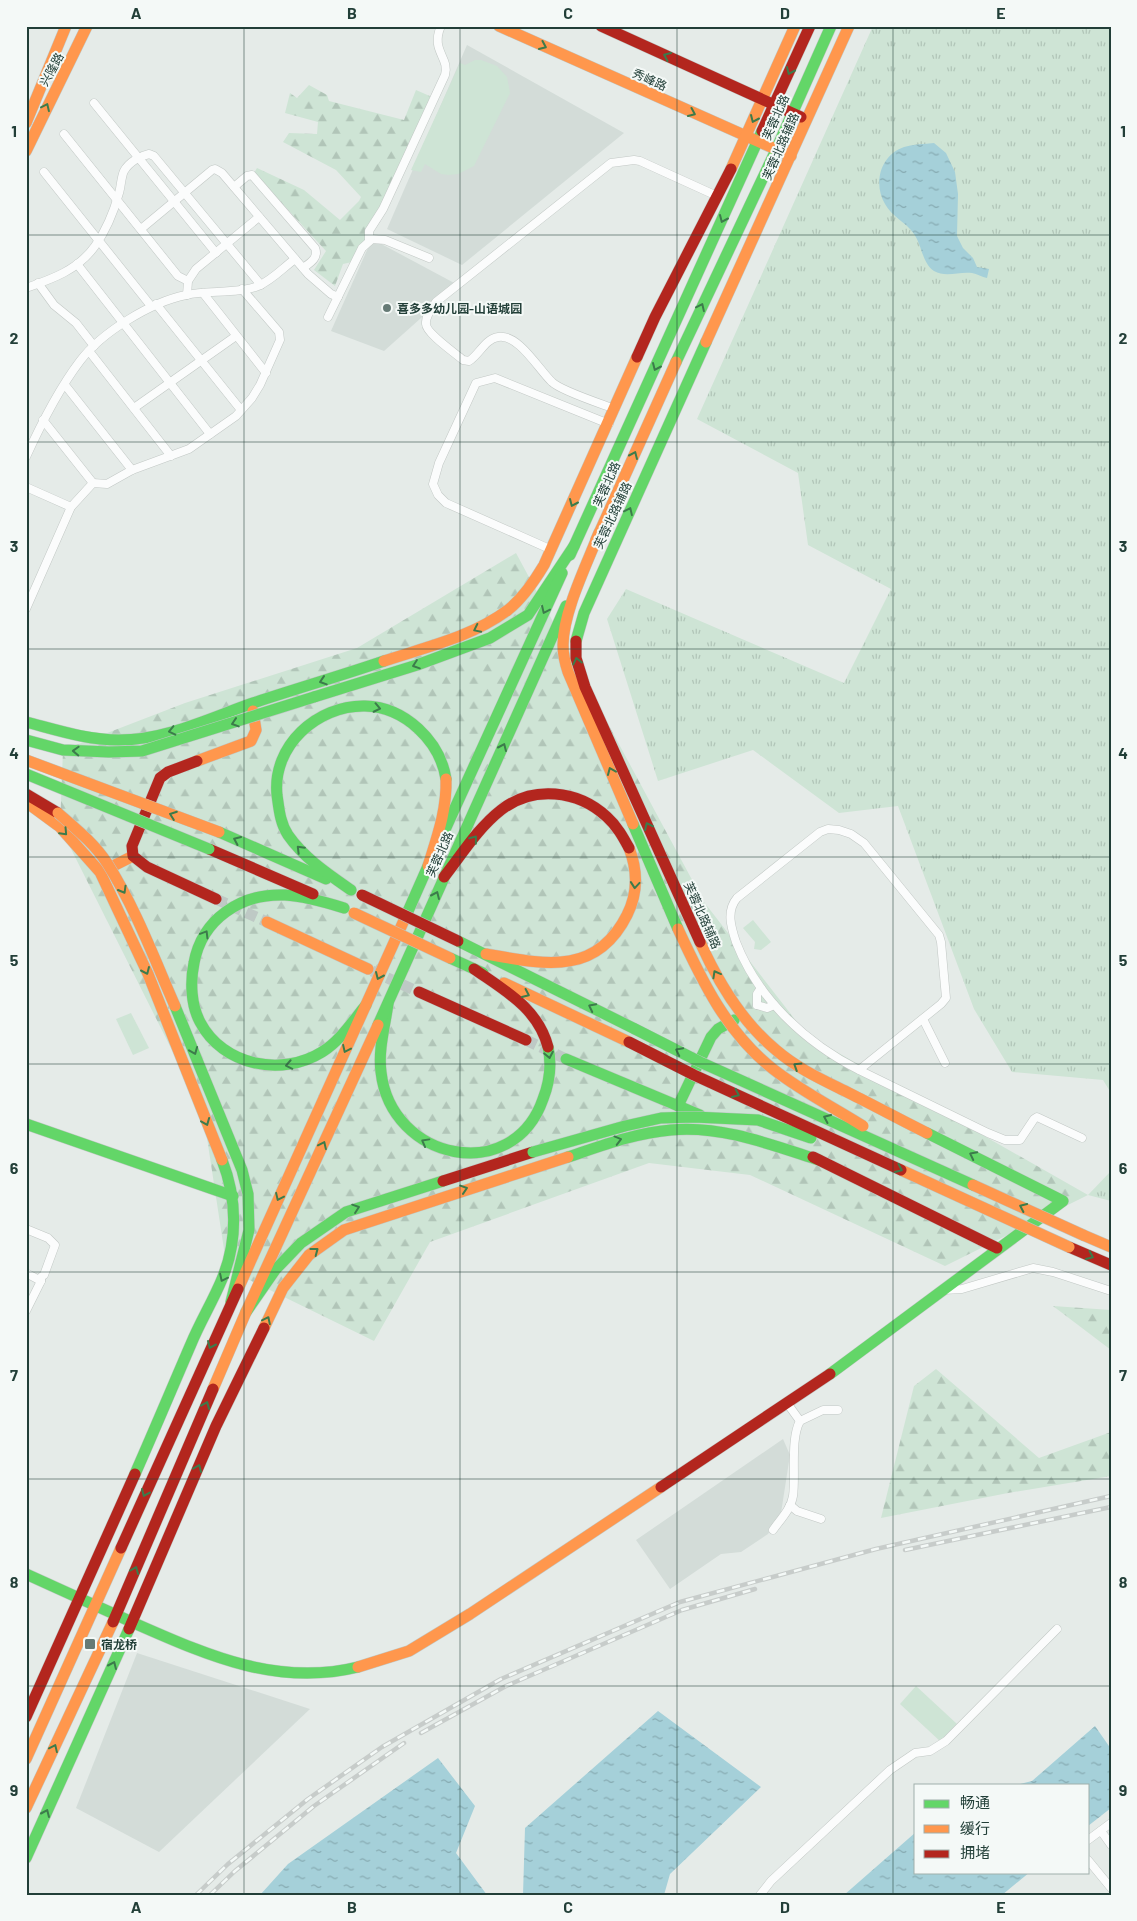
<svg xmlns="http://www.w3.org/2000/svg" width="1137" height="1921" viewBox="0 0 1137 1921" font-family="Barlow,'Noto Sans SC',sans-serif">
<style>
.built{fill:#d3dcd8}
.green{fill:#cee4d5}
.forest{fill:url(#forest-firs)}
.park{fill:url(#park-tufts)}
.water{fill:url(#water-ripples)}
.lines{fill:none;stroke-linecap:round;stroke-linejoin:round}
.secondary-tunnel{stroke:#bec9c5;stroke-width:11;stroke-dasharray:11 5.5;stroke-linecap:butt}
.street-casing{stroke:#c2c8c5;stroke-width:9}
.fast-casing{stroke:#c1c8c5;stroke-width:12}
.slow-casing{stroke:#c1c8c5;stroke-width:12}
.jam-casing{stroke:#c1c8c5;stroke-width:12}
.street{stroke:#fbfcfc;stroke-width:8}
.fast{stroke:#63d668;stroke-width:11}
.slow{stroke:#ff974d;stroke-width:11}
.jam{stroke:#b3261e;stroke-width:11}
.rail-casing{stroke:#c7ccca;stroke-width:4.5}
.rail{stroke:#f4f9f7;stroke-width:2.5;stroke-dasharray:8;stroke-linecap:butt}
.fast-bridge-casing{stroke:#bdc6c4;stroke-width:12;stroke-linecap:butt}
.slow-bridge-casing{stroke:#bdc6c4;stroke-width:12;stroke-linecap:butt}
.jam-bridge-casing{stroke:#bdc6c4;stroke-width:12;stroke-linecap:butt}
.fast-bridge{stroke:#63d668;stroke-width:11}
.slow-bridge{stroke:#ff974d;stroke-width:11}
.jam-bridge{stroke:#b3261e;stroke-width:11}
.oneway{stroke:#3c7b4b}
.grid{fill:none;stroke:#223f38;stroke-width:1;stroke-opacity:0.55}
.poi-dot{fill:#667b76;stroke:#f4f9f7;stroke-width:2}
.labels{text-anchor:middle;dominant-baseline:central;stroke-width:4;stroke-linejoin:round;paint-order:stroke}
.street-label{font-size:12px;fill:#223f38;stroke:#f4f9f7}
.poi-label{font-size:12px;font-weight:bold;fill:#223f38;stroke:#f4f9f7;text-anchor:start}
.neatline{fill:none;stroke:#223f38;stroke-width:2}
.grid-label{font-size:16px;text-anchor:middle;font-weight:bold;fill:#223f38}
</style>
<defs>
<pattern id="forest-firs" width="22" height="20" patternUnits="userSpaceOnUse" patternTransform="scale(1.25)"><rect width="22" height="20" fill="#cee4d5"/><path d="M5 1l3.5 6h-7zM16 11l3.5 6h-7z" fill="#b1c5b8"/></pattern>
<pattern id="park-tufts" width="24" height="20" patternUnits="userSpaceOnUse" patternTransform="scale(1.25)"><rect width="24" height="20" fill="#cee4d5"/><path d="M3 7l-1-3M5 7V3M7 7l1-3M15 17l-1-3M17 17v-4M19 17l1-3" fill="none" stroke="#b1c5b8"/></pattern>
<pattern id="water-ripples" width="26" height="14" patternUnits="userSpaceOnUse" patternTransform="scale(1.25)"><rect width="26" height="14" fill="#a5d0d9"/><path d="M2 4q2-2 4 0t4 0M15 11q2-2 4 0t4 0" fill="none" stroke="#86aab1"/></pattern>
</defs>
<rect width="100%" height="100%" fill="#e5ebe8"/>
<g class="built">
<polygon points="467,45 624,133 462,265 387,229"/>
<polygon points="372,239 458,285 384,351 331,331"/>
<polygon points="783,1439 790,1455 781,1513 768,1534 741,1552 721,1554 670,1589 636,1540"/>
<polygon points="137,1653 310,1709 159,1852 76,1808"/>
</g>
<g class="green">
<polygon points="475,60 481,60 497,66 507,77 510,93 474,166 458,174 449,175 441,174 425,164 421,172 411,170 460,63 465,65"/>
<polygon points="753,920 771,942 761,950 754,949 755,942 743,928"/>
<polygon points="131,1013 149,1048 133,1055 116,1019"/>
<polygon points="916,1686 957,1724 941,1742 900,1704"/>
</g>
<g class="forest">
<polygon points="309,85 327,95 329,101 404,120 416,90 432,97 368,236 352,262 343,264 335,286 314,270 326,251 254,173 257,168 304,190 340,220 359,201 361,197 336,170 283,142 289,133 317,134 318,122 285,113 290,93 297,98"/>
<polygon points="516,553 704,902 807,1035 1088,1195 945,1266 750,1175 649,1163 430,1242 374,1341 227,1269 203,1112 60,827 63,750 185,703 357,648"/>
<polygon points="1053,1306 1111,1310 1111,1350"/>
<polygon points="936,1369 1039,1458 1111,1432 1111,1476 1008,1493 881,1518 914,1386"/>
</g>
<g class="park">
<polygon points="873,26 1111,26 1111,1093 1103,1080 1012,1072 974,1009 898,806 839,813 753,750 658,781 607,619 626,589 844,683 891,589 808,545 798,473 697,419"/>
<polygon points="1111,1171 1111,1201 1088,1195"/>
</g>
<g class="water">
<path d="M 934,143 L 946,153 L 955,172 L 958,194 L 957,236 L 963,248 L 973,258 L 977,267 L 989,269 L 987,278 C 982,277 977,274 972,273 C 960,271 946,278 934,271 C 922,263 922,245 914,234 C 906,222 892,217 885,204 C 873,184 880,155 904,147 C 914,144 924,144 934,143 Z"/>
<polygon points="658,1711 761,1787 670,1874 664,1895 523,1895 525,1828"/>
<polygon points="1095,1726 1111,1749 1111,1808 1088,1826 1088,1785 1016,1785 1032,1781"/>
<polygon points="438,1758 475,1806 456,1853 487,1895 260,1895 288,1864"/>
<polygon points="916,1832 916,1872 1030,1872 1002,1895 844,1895"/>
</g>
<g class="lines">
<g class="secondary-tunnel">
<polyline points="216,899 267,922"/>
<polyline points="372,971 419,992"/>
<polyline points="526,1040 566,1059"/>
</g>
<g class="street-casing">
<g id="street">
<polyline points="94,103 216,253"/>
<polyline points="64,134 178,276 188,281"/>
<polyline points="44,172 151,306"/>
<path d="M 234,187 L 247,176 L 252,175 L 315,248 C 319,258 310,263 303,268"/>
<polyline points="141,229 212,170 215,169 222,173 308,274 331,294 338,297"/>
<path d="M 369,241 L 369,231 L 383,209 L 445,75 C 450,57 430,51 441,26"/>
<polyline points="77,264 210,434"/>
<polyline points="38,283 54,305 76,323 94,346"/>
<path d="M 26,288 C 52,279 78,270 95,246 C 105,232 114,211 119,193 C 121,187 121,177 124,171 C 129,162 140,156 149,154 L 154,156 L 261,285"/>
<polyline points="203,293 266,373"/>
<polyline points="187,295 188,281 196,269 259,217"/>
<polyline points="156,304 241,410"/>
<polyline points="328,317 362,248 372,239 385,240 429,258"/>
<polyline points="89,351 171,456"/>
<polyline points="65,385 132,470"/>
<polyline points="134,408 236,336"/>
<path d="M 615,409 C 602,404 561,391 552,382 C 539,370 518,333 498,337 C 485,339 479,355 469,361 L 463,360 C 455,353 426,333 426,324 C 425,316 432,308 436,302 L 611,163 L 634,160 L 640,161 L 717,196"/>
<polyline points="43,420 93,483"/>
<path d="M 26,457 C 41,424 58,390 80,361 C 102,332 151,302 186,295 C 207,290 239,294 258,286 C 271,281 284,267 295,259"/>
<polyline points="26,487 71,507"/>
<polyline points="552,550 446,503 438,495 433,484 439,463 476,383 495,378 609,424"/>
<polyline points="26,609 71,507 93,483 107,484 132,470 189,449 236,416 252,398 260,385 280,340 279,332 242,289"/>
<polyline points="757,1005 767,1008 774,1005"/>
<polyline points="757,1005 757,994 761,988"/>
<polyline points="923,1019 945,1063"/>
<path d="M 859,1070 L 941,1004 L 946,998 L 941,942 L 939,935 L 864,843 L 851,834 L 839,830 L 828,829 L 820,832 L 737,898 C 726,911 731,927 736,942 C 758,999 806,1043 859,1070 L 988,1133 L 1005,1140 L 1020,1140 L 1034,1119 L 1037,1117 L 1082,1138"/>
<polyline points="26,1229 48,1238 55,1245 44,1275 41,1277 41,1281 26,1311"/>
<polyline points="26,1273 41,1281"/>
<polyline points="943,1290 962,1289 1033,1268 1053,1272 1111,1291"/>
<polyline points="787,1403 800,1421"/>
<polyline points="790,1505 797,1511 821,1519"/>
<path d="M 773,1530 C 780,1520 791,1509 793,1496 C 796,1476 790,1439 800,1421 L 823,1410 L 838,1410"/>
<polyline points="1101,1831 1111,1845"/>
<polyline points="1088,1840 1111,1823"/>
<polyline points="1088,1860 1111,1888"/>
<polyline points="760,1895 771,1881 890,1770 915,1753 930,1751 946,1741 1057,1629"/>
</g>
</g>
<g class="fast-casing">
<g id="fast">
<polyline points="676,362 776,150 831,26"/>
<polyline points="570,555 762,131"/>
<polyline points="576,641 584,613 706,342"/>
<polyline points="314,697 417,665 490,638 528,615 574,546"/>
<path d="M 26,722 C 57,730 87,740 119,740 C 165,740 208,719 250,704 C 295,689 340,676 384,661"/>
<polyline points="633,824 678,929"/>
<polyline points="219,832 326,879"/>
<polyline points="444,832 562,573"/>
<path d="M 351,890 C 328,874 304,858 288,835 C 280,823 279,809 277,795 C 272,746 317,705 365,706 C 405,707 440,741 446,779"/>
<path d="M 344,908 C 325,902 305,896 285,895 C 241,893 202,919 194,963 C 190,982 191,1005 200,1022 C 223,1066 282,1077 322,1052 C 340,1041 353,1021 366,1005"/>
<polyline points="405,918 432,857"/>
<polyline points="458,941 635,1029"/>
<polyline points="450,958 483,973"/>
<path d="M 388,1004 C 385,1026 378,1050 381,1072 C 391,1161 513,1186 543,1099 C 550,1081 552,1065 548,1047"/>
<polyline points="175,1006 242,1170 248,1194 249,1230 231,1302"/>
<polyline points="378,1025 566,606"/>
<polyline points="566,1059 700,1115"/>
<polyline points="678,1106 711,1037 718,1029 734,1020"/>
<polyline points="26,1124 233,1196"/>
<path d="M 568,1157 C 601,1146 635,1133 671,1130 C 721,1125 772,1145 819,1160"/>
<polyline points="246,1312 275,1270 301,1243 346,1212 443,1181"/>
<polyline points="830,1374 1063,1201 927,1133"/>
<path d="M 135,1474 C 154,1431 172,1388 191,1344 C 200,1322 213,1301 222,1279 C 238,1241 237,1198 222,1160"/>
<path d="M 26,1574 C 62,1590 98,1607 134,1623 C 207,1655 277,1687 358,1667"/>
<polyline points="26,1858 129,1629"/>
</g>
</g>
<g class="slow-casing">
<g id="slow">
<polyline points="499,26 791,156"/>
<polyline points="26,123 66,26"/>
<polyline points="26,151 87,26"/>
<polyline points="731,169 795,26"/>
<polyline points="706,342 849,26"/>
<path d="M 599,533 C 587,564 563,612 563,645 C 563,654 565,663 568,672 L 633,824"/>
<polyline points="596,540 676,362"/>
<path d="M 384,661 C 426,647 472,637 508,610 C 522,599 535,580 544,565 L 637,357"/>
<polyline points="197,761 251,741 256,730 253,711"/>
<polyline points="26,802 60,827 100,872 148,974 222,1160"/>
<path d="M 428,866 C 437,837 447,810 446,779"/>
<polyline points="103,871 133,856"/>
<polyline points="267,922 368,969"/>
<path d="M 700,942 C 718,982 742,1022 776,1050 C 798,1069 823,1080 849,1093 C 875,1106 901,1120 927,1133"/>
<path d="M 486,954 C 543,964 596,977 627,915 C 638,893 638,871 629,848"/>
<polyline points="504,983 629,1042"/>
<polyline points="1083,1235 1111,1247"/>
<polyline points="238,1289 405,918"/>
<polyline points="264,1328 283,1288 309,1255 344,1230 568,1157"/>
<polyline points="213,1389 246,1312 378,1025"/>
<polyline points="358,1667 409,1651 470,1614 661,1487"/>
<polyline points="26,1759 121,1548"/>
<polyline points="26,1808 113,1622"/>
</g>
</g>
<g class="jam-casing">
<g id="jam">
<polyline points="601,26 801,117"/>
<polyline points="762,131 810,26"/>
<polyline points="637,357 655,317 731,169"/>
<polyline points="576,641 576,658 585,687 700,942"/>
<polyline points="197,761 168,772 160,778 132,846 133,856 147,867 216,899"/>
<polyline points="26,794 58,813"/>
<polyline points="209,849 313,894"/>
<path d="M 444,877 C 462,854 478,828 501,810 C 533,785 578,790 607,817 C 617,826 623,837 629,848"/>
<path d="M 474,969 C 504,990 538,1008 548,1047"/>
<polyline points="419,992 526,1040"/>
<polyline points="813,1157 997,1248"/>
<polyline points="443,1181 533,1152"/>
<polyline points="1069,1247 1111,1265"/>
<polyline points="661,1487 830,1374"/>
<polyline points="121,1548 238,1289"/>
<polyline points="113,1622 213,1389"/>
<polyline points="129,1629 216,1426 264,1328"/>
<polyline points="26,1717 135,1474"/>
</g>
</g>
<use href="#street" class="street"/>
<use href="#fast" class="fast"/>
<use href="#slow" class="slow"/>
<use href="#jam" class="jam"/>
<g class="rail-casing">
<g id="rail">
<polyline points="905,1550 1111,1507"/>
<polyline points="421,1733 506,1686 682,1610 755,1589"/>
<polyline points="196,1895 228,1864 308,1799 382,1747 501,1679 680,1602 876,1549 1111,1496"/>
<polyline points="210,1895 235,1871 314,1806 404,1743"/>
</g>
</g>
<use href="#rail" class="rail"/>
<g class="fast-bridge-casing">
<g id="fast-bridge">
<polyline points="26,740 63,750 109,752 142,751 314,697"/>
<polyline points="26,774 209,849"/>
<polyline points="635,1029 700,1062 973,1185"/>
<polyline points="533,1152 625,1126 661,1118 694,1117 758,1120 811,1138"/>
</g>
</g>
<g class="slow-bridge-casing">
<g id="slow-bridge">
<polyline points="26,760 219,832"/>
<path d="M 58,813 C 75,828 94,843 107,863 C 135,907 154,958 175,1006"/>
<polyline points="354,913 450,958"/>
<path d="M 678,929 C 702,981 727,1033 773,1069 C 801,1091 833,1107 863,1126"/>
<polyline points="901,1170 1069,1247"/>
<polyline points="973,1185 1083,1235"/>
</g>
</g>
<g class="jam-bridge-casing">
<g id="jam-bridge">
<polyline points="362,895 458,941"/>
<polyline points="629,1042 694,1075 901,1170"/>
</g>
</g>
<use href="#fast-bridge" class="fast-bridge"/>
<use href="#slow-bridge" class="slow-bridge"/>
<use href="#jam-bridge" class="jam-bridge"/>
</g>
<defs><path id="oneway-chevron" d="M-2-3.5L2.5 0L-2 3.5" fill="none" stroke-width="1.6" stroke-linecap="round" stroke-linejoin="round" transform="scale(1.25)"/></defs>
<g class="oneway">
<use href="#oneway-chevron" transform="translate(543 46) rotate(24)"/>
<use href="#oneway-chevron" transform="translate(667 56) rotate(-156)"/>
<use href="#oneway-chevron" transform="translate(790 71) rotate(114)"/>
<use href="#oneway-chevron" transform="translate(46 107) rotate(-65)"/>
<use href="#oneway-chevron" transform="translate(692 113) rotate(24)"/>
<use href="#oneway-chevron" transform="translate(754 119) rotate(114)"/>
<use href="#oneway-chevron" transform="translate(723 219) rotate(114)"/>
<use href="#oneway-chevron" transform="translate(701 307) rotate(-65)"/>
<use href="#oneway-chevron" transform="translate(656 367) rotate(114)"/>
<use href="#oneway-chevron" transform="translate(634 455) rotate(-66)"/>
<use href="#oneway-chevron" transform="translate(573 503) rotate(114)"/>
<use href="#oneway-chevron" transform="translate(629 511) rotate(-65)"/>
<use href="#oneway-chevron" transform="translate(545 610) rotate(115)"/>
<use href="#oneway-chevron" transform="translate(477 629) rotate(154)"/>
<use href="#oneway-chevron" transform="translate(577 661) rotate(-103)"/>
<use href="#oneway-chevron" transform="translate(416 665) rotate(161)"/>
<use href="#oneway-chevron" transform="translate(323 681) rotate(162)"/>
<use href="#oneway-chevron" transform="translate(377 708) rotate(12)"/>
<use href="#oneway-chevron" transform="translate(235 723) rotate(162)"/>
<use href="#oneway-chevron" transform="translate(172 731) rotate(167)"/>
<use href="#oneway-chevron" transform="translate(503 747) rotate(-66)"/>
<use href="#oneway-chevron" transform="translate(76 751) rotate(-178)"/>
<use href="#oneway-chevron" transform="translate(611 771) rotate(-113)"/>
<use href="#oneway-chevron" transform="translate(173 815) rotate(-160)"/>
<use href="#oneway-chevron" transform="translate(648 826) rotate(-115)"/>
<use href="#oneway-chevron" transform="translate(64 832) rotate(47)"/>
<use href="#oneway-chevron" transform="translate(474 839) rotate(-51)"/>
<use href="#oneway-chevron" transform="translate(237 840) rotate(-156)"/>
<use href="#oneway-chevron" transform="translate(300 849) rotate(-135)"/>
<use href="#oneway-chevron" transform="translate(635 885) rotate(95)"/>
<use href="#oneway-chevron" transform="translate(123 890) rotate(60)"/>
<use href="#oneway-chevron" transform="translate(436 895) rotate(-66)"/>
<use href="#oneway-chevron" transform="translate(205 934) rotate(-59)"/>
<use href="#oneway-chevron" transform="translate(146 971) rotate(66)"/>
<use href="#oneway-chevron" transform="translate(716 974) rotate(-119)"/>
<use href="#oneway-chevron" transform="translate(379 976) rotate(114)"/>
<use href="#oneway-chevron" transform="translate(526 994) rotate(25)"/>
<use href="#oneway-chevron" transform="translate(592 1007) rotate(-153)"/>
<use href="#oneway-chevron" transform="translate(346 1049) rotate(115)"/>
<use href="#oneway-chevron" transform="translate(194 1051) rotate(68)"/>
<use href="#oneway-chevron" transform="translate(679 1051) rotate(-153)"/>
<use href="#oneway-chevron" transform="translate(549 1055) rotate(79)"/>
<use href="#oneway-chevron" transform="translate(289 1065) rotate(169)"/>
<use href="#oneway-chevron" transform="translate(797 1066) rotate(-148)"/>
<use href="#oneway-chevron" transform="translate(736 1094) rotate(25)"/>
<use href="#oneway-chevron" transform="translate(827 1118) rotate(-156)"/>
<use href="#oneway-chevron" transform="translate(206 1122) rotate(68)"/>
<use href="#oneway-chevron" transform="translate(618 1140) rotate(-15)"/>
<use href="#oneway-chevron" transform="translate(425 1142) rotate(-151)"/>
<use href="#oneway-chevron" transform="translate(323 1145) rotate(-65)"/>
<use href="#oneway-chevron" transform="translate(973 1155) rotate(-153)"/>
<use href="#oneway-chevron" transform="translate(899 1169) rotate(24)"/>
<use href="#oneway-chevron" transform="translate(464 1189) rotate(-18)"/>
<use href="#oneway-chevron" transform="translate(279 1197) rotate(115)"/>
<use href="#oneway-chevron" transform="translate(1023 1207) rotate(-155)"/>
<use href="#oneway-chevron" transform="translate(356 1208) rotate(-19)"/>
<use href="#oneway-chevron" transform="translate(315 1251) rotate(-37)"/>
<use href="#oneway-chevron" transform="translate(1090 1256) rotate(24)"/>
<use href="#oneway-chevron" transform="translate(223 1278) rotate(116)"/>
<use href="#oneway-chevron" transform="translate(267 1320) rotate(-64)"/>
<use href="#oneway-chevron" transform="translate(211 1345) rotate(114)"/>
<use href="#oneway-chevron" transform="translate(206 1405) rotate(-67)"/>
<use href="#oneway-chevron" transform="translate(198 1468) rotate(-67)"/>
<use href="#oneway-chevron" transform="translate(145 1493) rotate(114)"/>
<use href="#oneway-chevron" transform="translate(135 1570) rotate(-67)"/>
<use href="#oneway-chevron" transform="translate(113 1665) rotate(-66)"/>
<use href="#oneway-chevron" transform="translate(54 1748) rotate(-65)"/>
<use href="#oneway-chevron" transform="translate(46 1813) rotate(-66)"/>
</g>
<path class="grid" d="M 244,26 L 244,1895M 460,26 L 460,1895M 677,26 L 677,1895M 893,26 L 893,1895M 26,235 L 1111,235M 26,442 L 1111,442M 26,649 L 1111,649M 26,857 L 1111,857M 26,1064 L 1111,1064M 26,1272 L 1111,1272M 26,1479 L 1111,1479M 26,1686 L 1111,1686"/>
<g class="poi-dot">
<circle cx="387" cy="308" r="5"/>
<rect x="84" y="1638" width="12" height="12" rx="2.5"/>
</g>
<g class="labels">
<g class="street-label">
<text transform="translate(51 69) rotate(-61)">兴隆路</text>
<text transform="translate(650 79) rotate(24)">秀峰路</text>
<text transform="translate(775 117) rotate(-66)">芙蓉北路</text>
<text transform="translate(780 146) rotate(-66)">芙蓉北路辅路</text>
<text transform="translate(606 484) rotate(-66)">芙蓉北路</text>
<text transform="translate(612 515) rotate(-65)">芙蓉北路辅路</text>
<text transform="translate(439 854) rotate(-66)">芙蓉北路</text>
<text transform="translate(703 915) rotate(66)">芙蓉北路辅路</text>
</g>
<g class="poi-label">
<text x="397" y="308">喜多多幼儿园-山语城园</text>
<text x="101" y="1644">宿龙桥</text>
</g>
</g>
<rect width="1137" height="1921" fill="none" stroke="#f4f9f7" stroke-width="55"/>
<rect x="914" y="1784" width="175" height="90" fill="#f4f9f7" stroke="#a0afab"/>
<rect x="924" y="1800" width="25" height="8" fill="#63d668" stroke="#a0afab"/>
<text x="960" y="1808" font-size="15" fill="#223f38">畅通</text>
<rect x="924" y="1825" width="25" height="8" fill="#ff974d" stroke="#a0afab"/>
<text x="960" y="1834" font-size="15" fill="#223f38">缓行</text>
<rect x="924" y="1850" width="25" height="8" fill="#b3261e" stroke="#a0afab"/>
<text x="960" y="1858" font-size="15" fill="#223f38">拥堵</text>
<rect x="28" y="28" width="1082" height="1866" class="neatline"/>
<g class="grid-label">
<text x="136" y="19">A</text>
<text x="352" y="19">B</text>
<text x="568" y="19">C</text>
<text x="785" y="19">D</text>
<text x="1001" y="19">E</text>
<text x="14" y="137">1</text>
<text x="1123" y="137">1</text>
<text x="14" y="344">2</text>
<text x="1123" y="344">2</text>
<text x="14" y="552">3</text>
<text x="1123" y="552">3</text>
<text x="14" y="759">4</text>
<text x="1123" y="759">4</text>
<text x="14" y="966">5</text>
<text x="1123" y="966">5</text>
<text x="14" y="1174">6</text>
<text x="1123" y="1174">6</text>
<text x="14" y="1381">7</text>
<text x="1123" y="1381">7</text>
<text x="14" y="1588">8</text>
<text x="1123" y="1588">8</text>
<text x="14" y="1796">9</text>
<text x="1123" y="1796">9</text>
<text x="136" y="1913">A</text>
<text x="352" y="1913">B</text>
<text x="568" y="1913">C</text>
<text x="785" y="1913">D</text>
<text x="1001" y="1913">E</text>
</g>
</svg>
